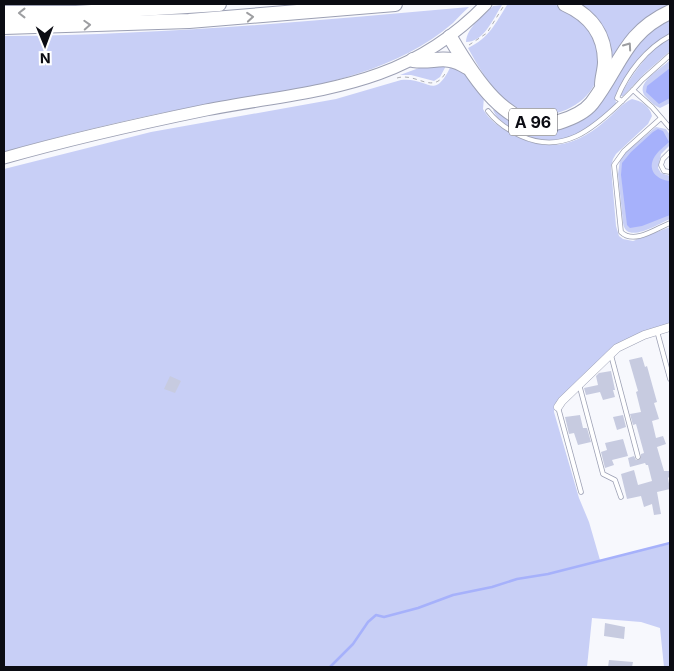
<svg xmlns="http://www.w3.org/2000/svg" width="674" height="671" viewBox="0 0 674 671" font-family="Inter,sans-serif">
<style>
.green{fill:#c8cff6}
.water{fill:#a6b1fb}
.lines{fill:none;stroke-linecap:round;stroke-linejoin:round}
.stream{stroke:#a6b1fb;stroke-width:2.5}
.building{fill:#c7cbe0}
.lane-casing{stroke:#9ca0b4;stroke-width:5.5}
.street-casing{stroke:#9ca0b4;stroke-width:9}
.secondary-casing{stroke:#9ca0b4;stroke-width:13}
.highway-casing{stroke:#9ca0b4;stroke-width:16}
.path{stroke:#abacb2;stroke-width:1;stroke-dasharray:4 4;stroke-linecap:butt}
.lane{stroke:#fff;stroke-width:4}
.street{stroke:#fff;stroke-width:8}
.secondary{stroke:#fff;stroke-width:11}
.highway{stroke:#fff;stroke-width:14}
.oneway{stroke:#9d9ea1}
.labels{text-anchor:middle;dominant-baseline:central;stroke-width:4;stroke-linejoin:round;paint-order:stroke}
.shield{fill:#fff;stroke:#54555a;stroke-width:1}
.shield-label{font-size:16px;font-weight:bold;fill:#0b0c13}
</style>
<rect width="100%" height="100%" fill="#f7f8fd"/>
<g class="green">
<path d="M 520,4 C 535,4 552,2 566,8 C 576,12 582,18 588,27 C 597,38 597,41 598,55 C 599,60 600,65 599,70 C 595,101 558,121 529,113 C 520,110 511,104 503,98 C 488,84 478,66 468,48 C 489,38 495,24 507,5 Z"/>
<path d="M 578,4 L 670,4 L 670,5 C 636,19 625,37 609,69 Z"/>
<path d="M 502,5 C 493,19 484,42 466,42 C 467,27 483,16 493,6 Z"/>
<path d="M 469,7 C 463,12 458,18 453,23 C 378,87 270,92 177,110 C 119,121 61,136 4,152 L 4,36 C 159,35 314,21 469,7 Z"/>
<path d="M 670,16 L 670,34 C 655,41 618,80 616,97 C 615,99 616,101 616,104 C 587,132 556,154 516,131 C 507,125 497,120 493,110 L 573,123 L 630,49 Z"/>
<path d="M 670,38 L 670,51 L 645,73 L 623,96 L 621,96 L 621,94 C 634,73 648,50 670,38 Z"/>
<path d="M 670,60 L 670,103 L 660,108 C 655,106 652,103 647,98 C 632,84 660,70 670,60 Z"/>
<polygon points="447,64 440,77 434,81 411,75 400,75 427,65"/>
<path d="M 452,64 L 468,77 L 484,97 L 483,109 C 491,123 502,128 516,136 C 549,153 578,145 605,121 C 614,114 622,103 632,99 C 641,101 650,106 652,116 L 648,124 L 616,154 L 613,159 L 611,167 L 616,226 L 619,236 L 623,239 L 633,241 L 670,227 L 670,324 L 612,348 L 554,405 L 554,412 L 579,498 L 589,522 L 600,560 L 670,544 L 670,667 L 664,667 L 660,628 L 641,622 L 592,618 L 587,667 L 4,667 L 4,169 L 151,132 L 336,99 L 401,80 C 431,77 433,103 452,64 Z"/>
<path d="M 656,127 L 666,129 L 670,135 L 670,145 L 661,154 L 658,168 L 661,173 L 670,176 L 670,219 C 658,224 626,245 623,223 L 618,174 L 620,160 L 625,153 Z"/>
</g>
<g class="water">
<polygon points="670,68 670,98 659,104 646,92 647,86"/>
<path d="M 658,129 L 663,131 L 669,142 C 664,147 659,150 655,156 C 646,170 657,180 670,181 L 670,215 L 642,226 L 630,228 L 627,225 L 621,175 L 622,163 L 631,152 L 653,132 Z"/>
</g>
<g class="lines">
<polyline class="stream" points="330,667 353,644 368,622 376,615 384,617 418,608 453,595 492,587 517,579 548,574 670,543"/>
</g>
<g class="building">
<polygon points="642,357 645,367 647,366 657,402 654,403 659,419 652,421 656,438 663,436 666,444 657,447 664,471 669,471 670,476 668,478 670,489 657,492 661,514 654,515 652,504 644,507 641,496 627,499 621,474 634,470 638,485 652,481 648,465 646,465 645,463 630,467 628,458 634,456 636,460 639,460 641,458 641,454 644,453 636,424 633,425 630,414 641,412 636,392 638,391 629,360"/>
<polygon points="611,371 615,390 613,390 615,397 603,400 600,392 586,395 584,388 598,385 596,376 599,373"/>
<polygon points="170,376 181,381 175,393 164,389"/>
<polygon points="580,415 583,428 587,428 591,442 578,445 574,433 569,434 565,417"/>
<polygon points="623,415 626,427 617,430 613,417"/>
<polygon points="623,439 628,456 612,460 614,465 605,468 601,452 607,450 605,443"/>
<polygon points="605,623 625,627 624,639 604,636"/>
<polygon points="609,660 633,662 632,667 608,667"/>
</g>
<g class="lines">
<g class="lane-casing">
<g id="lane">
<polyline points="670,55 642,80 633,90 652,107 670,128"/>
<path d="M 633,90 L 622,101 L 617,98 C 627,73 647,48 670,36"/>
<path d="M 488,111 C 497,123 508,130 521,136 C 563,155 593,129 622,101"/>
<path d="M 661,118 L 624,151 L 614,165 L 621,232 C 634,245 657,228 670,223"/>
<polyline points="670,152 663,159 661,165 664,171 670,172"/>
<polyline points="657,331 670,379"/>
<polyline points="611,355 638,457"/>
<polyline points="579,384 603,474 615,480 621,497"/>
<polyline points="558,407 581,492"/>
</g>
</g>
<g class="street-casing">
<polyline id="street" points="558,407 562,401 617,348 644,335 670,327"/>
</g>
<g class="secondary-casing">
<path id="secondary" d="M 4,158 C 71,139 138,124 206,110 C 315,89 403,90 486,4"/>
</g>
<g class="highway-casing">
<g id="highway">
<path d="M 565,4 C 590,15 605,34 605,62 C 605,70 602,77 602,85"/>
<polyline points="4,13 76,13 219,4"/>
<polyline points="4,27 189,21 395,4"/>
<path d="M 450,37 C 471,73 509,137 559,122 C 572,118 584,113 592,103 C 620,67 624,33 670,12"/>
<path d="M 413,60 C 435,63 445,53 467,67"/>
</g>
</g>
<g class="path">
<polyline points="469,45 487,33 503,7"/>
<path d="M 397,78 C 417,72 433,96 446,72"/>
</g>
<use href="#lane" class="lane"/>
<use href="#street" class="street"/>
<use href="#secondary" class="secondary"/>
<use href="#highway" class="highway"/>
</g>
<defs><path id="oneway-chevron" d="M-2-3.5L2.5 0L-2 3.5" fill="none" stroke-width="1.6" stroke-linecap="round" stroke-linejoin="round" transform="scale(1.25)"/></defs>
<g class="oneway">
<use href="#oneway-chevron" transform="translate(22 13) rotate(180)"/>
<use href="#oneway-chevron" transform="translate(250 17) rotate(-5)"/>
<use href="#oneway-chevron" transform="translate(87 25) rotate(-3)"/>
<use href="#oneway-chevron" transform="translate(628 46) rotate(-55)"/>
</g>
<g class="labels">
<rect class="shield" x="509" y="108.5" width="48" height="27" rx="4"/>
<g class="shield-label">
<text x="533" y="122">A 96</text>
</g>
</g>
<rect width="674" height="671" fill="none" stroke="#0b0c13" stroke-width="10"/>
<g transform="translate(45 45) rotate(179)" stroke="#ffffff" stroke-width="4" paint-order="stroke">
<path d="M0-4L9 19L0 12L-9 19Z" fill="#0b0c13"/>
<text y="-8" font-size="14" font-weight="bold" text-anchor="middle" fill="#0b0c13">N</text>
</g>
</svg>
